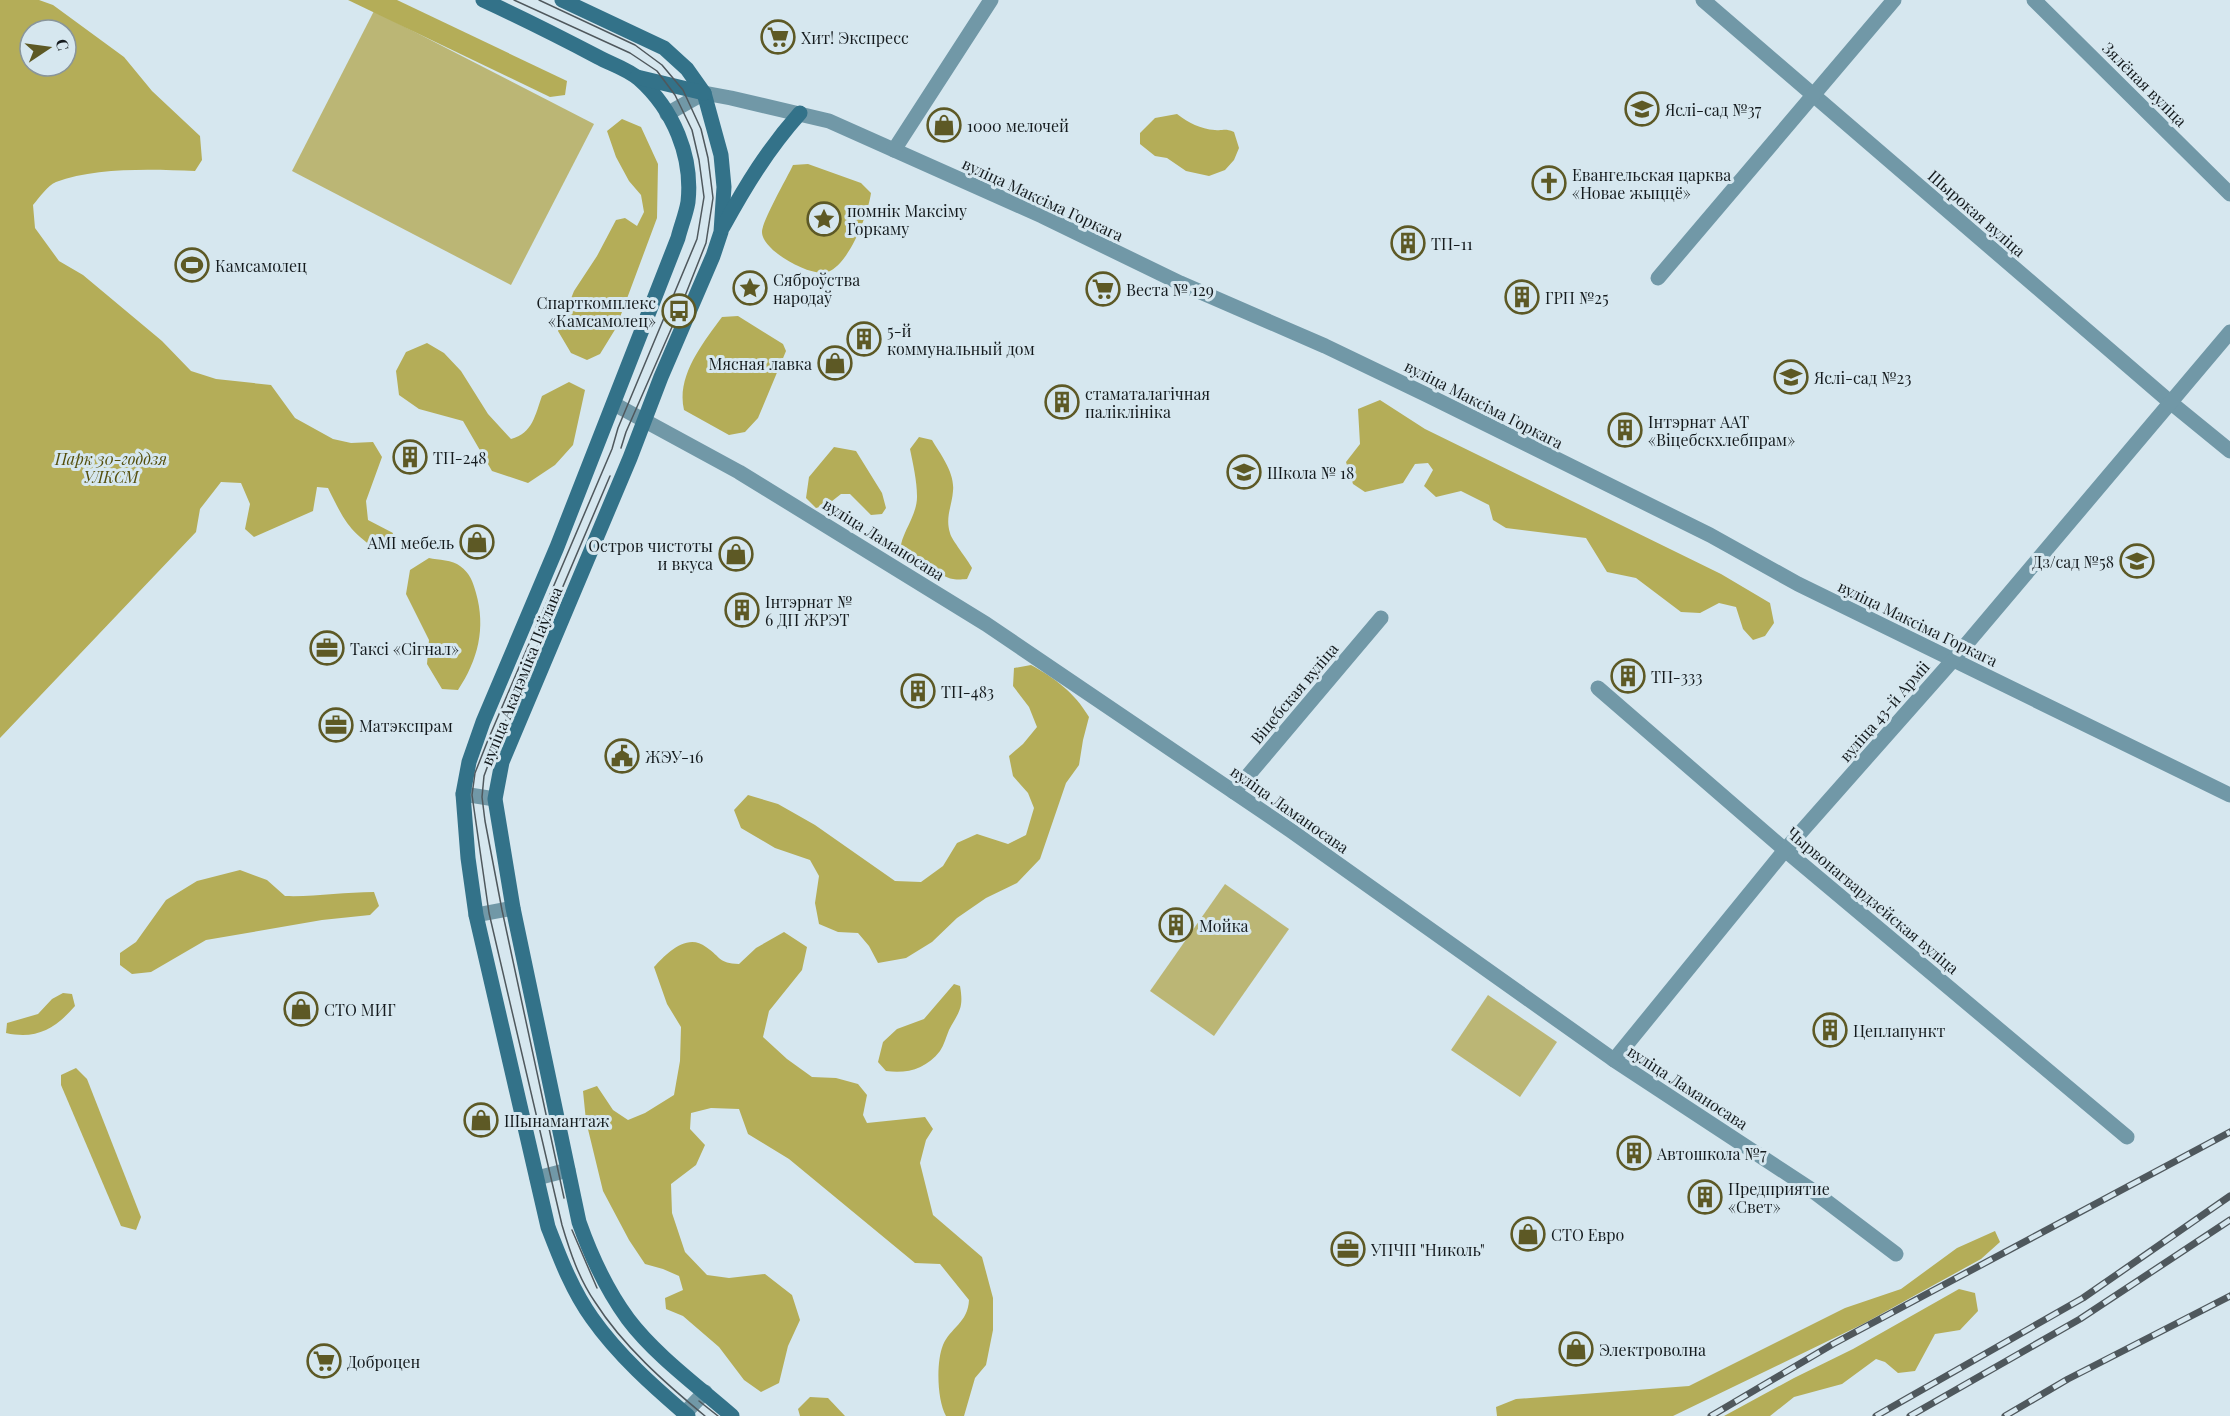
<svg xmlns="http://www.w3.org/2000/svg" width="2230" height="1416" viewBox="0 0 2230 1416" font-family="'Playfair Display',serif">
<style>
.green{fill:#bbb675}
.forest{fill:#b4ad58;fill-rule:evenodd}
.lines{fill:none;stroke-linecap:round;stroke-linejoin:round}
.street{stroke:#7198a7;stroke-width:15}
.secondary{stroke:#337289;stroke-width:15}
.tram{stroke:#4f585d;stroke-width:1.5}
.rail-casing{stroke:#4f585d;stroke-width:7}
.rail{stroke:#d6e7ef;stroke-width:4.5;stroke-dasharray:14;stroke-linecap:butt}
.labels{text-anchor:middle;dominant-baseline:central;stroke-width:6;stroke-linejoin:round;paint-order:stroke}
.poi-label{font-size:16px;fill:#151b1e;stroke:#d6e7ef;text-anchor:start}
.street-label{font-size:16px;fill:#151b1e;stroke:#d6e7ef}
.park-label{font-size:16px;font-style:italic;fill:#544e0b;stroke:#d6e7ef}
</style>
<rect width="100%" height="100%" fill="#d6e7ef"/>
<g class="green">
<polygon points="374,11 594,124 511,285 292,171"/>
<polygon points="1225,884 1289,929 1214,1036 1150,991"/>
<polygon points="1488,995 1557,1042 1520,1097 1451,1050"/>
</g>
<g class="forest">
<path d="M 0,0 L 39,0 L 53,5 L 124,57 L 152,91 L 200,136 L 202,160 L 195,171 C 154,169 94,167 56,182 C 47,186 39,198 33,205 L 35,228 L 59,261 L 83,275 L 162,341 L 191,371 L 216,379 L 271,385 L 295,418 L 333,439 L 351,443 L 373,442 L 382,457 L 366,501 L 368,520 L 393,533 L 389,546 L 373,547 C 347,529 342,516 328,488 L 317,487 L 313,511 L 254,537 L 245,529 L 250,504 L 241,483 L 221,482 L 200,509 L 196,532 L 0,738 ZM 30,30 L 66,30 L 66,66 L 30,66 Z"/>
<polygon points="348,0 397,0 567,81 565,95 550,97"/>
<path d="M 1177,114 C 1189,123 1200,129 1215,130 C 1224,131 1224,128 1234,132 L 1239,148 L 1234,160 L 1225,170 L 1209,176 L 1186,171 L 1167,158 L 1155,156 L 1140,144 L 1140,133 L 1155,118 Z"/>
<polygon points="622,119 641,127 658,164 657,218 616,328 600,354 587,360 571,353 558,331 574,291 597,256 616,220 625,218 637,226 644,212 641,195 629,181 616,157 607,131"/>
<path d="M 808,164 L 861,183 L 871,193 C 868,214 850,263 828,272 C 812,278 762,251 762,232 C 762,221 787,178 793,165 Z"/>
<path d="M 738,316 L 783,344 L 786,351 L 758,418 L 745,432 L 729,435 L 684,410 C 676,376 703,343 722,317 Z"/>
<path d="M 427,343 L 444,353 L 461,371 L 488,414 L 511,439 C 533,433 535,415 542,396 L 569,382 L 585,390 L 573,445 L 555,465 L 528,483 L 492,471 L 463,421 L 419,409 L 399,395 L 396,371 L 406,352 Z"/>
<polygon points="1380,400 1425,429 1721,574 1770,603 1774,623 1765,636 1753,640 1743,629 1736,607 1719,603 1700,613 1681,612 1636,578 1607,572 1586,538 1506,528 1493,520 1489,505 1461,491 1436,497 1424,486 1433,470 1428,463 1415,464 1403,483 1365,492 1353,484 1346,462 1360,444 1358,409"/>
<path d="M 919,437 L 932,440 C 941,455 955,473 953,491 C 952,506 945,517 950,533 C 951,539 968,560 972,568 L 967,579 C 946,581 950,576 932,572 C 871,558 918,528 917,496 C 917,481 913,464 910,449 Z"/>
<polygon points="834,447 856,451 882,493 886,508 882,514 871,515 850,494 841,494 827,505 816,508 806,498 809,477"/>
<path d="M 429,558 C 438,560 453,560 460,566 C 470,573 473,582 476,593 C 486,628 478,660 458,690 L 442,689 L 427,664 L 429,640 L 406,594 L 410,570 Z"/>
<path d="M 1031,665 C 1056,679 1074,692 1089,717 L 1083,740 L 1079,765 L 1066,783 L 1040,859 L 1017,883 L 986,898 L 957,918 L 932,942 L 906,958 L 878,963 L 869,946 L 858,933 L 838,932 L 819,924 L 815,903 L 819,876 L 810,860 L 775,848 L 741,828 L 734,810 L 748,795 L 778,804 L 815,825 L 895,881 L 921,882 L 943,866 L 957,843 L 977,834 L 1008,844 L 1026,835 L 1034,808 L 1028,793 L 1013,776 L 1009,756 L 1023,744 L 1037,727 L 1029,707 L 1013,686 L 1014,668 Z"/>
<path d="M 240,870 L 267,880 L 285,896 C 315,897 344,892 374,892 L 379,906 L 370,915 L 322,920 L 206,940 L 151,972 L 132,974 L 120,965 L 120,953 L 136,942 L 166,900 L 197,881 Z"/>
<path d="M 784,932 L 807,947 L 802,970 L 769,1011 L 763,1037 L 787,1059 L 812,1077 L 836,1078 L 858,1084 L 867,1095 L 863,1115 L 867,1123 L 925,1117 L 933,1129 L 926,1140 L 920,1163 L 933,1215 L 982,1257 L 993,1298 L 993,1330 L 986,1365 L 975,1378 L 964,1416 L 946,1416 C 937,1400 936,1362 943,1345 C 950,1328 968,1323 969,1300 L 940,1264 L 915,1263 L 789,1159 L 748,1134 L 739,1109 L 711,1108 L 691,1113 L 690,1129 L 705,1145 L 696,1165 L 671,1184 L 672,1213 L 685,1252 L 707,1275 L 729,1278 L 765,1274 L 792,1295 L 800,1320 L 788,1346 L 779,1383 L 761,1392 L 744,1380 L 719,1347 L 683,1316 L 666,1309 L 665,1298 L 683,1290 L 679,1276 L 663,1269 L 645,1264 L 629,1240 L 603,1191 L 586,1121 L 583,1091 L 597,1086 L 613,1110 L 628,1120 L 645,1113 L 674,1095 L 680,1061 L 681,1027 L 667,1004 L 654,967 C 666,954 687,932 706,947 C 722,958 718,963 739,964 L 756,948 Z"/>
<path d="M 954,984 L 960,986 C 964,1009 959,1011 949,1030 C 946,1037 944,1045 940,1051 C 926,1069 907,1074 886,1071 L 878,1062 L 883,1042 L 897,1029 L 924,1019 Z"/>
<path d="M 63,993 L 72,994 L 75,1006 C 56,1028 37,1040 6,1033 L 7,1023 L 38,1014 L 52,999 Z"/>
<polygon points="76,1068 87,1079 141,1217 136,1230 121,1226 61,1085 61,1075"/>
<polygon points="1995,1231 2000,1242 1981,1259 1863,1324 1673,1416 1497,1416 1496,1407 1516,1399 1689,1386 1845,1308 1901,1289 1957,1248"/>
<polygon points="1959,1289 1975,1293 1978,1311 1960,1330 1935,1334 1915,1371 1898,1373 1885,1362 1876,1359 1842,1384 1794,1397 1770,1416 1724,1416 1794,1378 1853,1349"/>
<polygon points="810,1397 828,1398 845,1416 800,1416 798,1409"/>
</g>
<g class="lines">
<g class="street">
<polyline points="1703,0 2170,402 2230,451"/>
<polyline points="2034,0 2230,194"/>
<polyline points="667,114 704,93 731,98 829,121 1042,216 1180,283 1325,346 1427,395 1710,535 1798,584 2230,795"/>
<polyline points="894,150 991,0"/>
<polyline points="1658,278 1894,0"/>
<polyline points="614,404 739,472 986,624 1290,830 1614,1060 1809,1188 1896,1254"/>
<polyline points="1598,688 1785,850 2127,1137"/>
<polyline points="1234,792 1381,618"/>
<polyline points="463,794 495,799"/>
<polyline points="476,915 513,908"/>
<polyline points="1614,1060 1785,850 1953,660 2230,332"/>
<polyline points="537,1178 568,1170"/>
<polyline points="685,1413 705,1392"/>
</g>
<g class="secondary">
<path d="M 483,0 C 522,18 560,37 598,57 C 611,64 628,69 639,79 C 673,109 693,156 688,202 C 686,214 681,226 678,238 L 557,547 L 483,722 L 469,762 L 463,794 L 468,858 L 476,915 L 548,1227 C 560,1258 572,1290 592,1318 C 618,1355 654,1387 688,1416"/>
<path d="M 562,0 L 664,48 L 687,69 L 704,93 L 721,155 L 724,187 L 721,232 L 713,256 L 661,377 L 630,458 L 502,762 L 495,799 L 513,908 L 579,1222 C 591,1256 606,1289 628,1319 C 655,1355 699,1387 732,1416"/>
<polyline points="637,77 704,93"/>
<path d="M 723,227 C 746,185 768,149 800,113"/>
</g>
<g class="tram">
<path d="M 514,0 L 630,53 L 657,71 L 675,95 L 692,130 L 699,160 L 704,197 L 697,239 L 618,428 L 612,449 L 488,740 L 475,773 L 472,795 L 489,913 L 562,1225 C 570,1252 579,1279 595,1302 C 623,1346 665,1383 705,1416"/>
<polyline points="539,0 635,45 662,65 683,90 701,129 708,158 713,198 706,243 679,311 626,432 621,448"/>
<polyline points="564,1198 502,910 485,821 482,797 484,776 495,746 610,476"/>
<polyline points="572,1230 597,1288"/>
<polyline points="699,1401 718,1416"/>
</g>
<g class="rail-casing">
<g id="rail">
<polyline points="1711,1416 1833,1344 2230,1132"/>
<polyline points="1876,1416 2083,1298 2230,1196"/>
<polyline points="1910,1416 2080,1319 2230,1220"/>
<polyline points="2005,1416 2068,1379 2230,1296"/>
</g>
</g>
<use href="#rail" class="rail"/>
</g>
<defs>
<g id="supermarket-ring" transform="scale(1.725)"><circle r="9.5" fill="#d6e7ef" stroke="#5d5925" stroke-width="1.5"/><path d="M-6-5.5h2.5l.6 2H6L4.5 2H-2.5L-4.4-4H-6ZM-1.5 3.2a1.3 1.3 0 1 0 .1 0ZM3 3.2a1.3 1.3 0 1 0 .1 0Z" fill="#5d5925"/></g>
<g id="school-ring" transform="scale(1.725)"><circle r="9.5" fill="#d6e7ef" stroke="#5d5925" stroke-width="1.5"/><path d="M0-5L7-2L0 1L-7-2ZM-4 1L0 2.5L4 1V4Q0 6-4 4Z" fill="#5d5925"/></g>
<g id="shop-ring" transform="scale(1.725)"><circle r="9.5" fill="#d6e7ef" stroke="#5d5925" stroke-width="1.5"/><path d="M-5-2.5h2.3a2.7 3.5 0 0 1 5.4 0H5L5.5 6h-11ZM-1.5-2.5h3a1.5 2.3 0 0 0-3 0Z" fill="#5d5925"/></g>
<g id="church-ring" transform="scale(1.725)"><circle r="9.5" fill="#d6e7ef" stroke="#5d5925" stroke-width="1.5"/><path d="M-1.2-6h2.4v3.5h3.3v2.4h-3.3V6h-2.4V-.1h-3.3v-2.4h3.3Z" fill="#5d5925"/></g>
<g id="sight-ring" transform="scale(1.725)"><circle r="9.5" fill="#d6e7ef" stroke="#5d5925" stroke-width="1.5"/><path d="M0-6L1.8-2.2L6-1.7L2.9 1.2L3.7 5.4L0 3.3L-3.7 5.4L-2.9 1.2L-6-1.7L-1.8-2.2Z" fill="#5d5925"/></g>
<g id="building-ring" transform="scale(1.725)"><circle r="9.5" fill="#d6e7ef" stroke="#5d5925" stroke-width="1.5"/><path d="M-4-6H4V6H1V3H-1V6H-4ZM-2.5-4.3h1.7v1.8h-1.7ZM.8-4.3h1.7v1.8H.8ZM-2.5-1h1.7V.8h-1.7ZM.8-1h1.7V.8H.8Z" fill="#5d5925"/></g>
<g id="stadium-ring" transform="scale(1.725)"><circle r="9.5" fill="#d6e7ef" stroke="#5d5925" stroke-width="1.5"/><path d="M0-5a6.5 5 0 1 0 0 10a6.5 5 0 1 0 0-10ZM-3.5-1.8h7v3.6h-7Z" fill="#5d5925"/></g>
<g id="bus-ring" transform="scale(1.725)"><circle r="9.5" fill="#d6e7ef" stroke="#5d5925" stroke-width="1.5"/><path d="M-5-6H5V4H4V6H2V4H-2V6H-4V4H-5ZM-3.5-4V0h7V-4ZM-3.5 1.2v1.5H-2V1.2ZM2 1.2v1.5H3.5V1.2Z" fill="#5d5925"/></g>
<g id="office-ring" transform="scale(1.725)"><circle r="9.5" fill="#d6e7ef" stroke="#5d5925" stroke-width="1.5"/><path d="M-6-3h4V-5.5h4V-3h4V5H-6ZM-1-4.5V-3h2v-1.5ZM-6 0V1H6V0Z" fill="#5d5925"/></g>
<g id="civic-ring" transform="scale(1.725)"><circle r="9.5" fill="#d6e7ef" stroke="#5d5925" stroke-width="1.5"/><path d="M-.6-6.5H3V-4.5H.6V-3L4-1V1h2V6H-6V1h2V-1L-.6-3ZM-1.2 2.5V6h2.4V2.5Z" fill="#5d5925"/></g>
</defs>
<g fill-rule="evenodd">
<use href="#supermarket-ring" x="778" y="37"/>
<use href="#school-ring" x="1642" y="109"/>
<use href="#shop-ring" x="944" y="125"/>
<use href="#church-ring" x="1549" y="183"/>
<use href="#sight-ring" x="824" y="219"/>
<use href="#building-ring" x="1408" y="243"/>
<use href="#stadium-ring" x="192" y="265"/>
<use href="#sight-ring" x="750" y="288"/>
<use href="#supermarket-ring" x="1103" y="289"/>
<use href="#building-ring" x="1522" y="297"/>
<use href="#bus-ring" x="679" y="311"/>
<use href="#building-ring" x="864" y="339"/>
<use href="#shop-ring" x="835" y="363"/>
<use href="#school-ring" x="1791" y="377"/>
<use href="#building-ring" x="1062" y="402"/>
<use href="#building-ring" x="1625" y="430"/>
<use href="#building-ring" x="410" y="457"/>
<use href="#school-ring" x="1244" y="472"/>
<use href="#shop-ring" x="477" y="542"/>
<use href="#shop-ring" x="736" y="554"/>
<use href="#school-ring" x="2137" y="561"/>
<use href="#building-ring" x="742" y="610"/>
<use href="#office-ring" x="327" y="648"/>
<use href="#building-ring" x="1628" y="676"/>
<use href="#building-ring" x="918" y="691"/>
<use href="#office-ring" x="336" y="725"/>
<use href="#civic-ring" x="622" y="756"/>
<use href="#building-ring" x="1176" y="925"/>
<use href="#shop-ring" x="301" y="1009"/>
<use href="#building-ring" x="1830" y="1030"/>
<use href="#shop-ring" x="481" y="1120"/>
<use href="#building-ring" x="1634" y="1153"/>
<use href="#building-ring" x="1705" y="1197"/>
<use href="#shop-ring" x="1528" y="1234"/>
<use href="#office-ring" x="1348" y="1249"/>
<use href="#shop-ring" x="1576" y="1349"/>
<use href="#supermarket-ring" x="324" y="1361"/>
</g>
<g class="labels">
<g class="poi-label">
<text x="801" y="37">Хит! Экспресс</text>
<text x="1665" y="109">Яслі-сад №37</text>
<text x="967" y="125">1000 мелочей</text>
<text x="1572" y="174">Евангельская царква<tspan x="1572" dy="18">«Новае жыццё»</tspan></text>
<text x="847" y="210">помнік Максіму<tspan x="847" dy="18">Горкаму</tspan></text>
<text x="1431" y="243">ТП-11</text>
<text x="215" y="265">Камсамолец</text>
<text x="773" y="279">Сяброўства<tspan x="773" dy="18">народаў</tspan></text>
<text x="1126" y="289">Веста № 129</text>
<text x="1545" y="297">ГРП №25</text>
<text x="656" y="302" text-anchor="end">Спарткомплекс<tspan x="656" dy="18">«Камсамолец»</tspan></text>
<text x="887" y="330">5-й<tspan x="887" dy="18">коммунальный дом</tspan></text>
<text x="812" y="363" text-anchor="end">Мясная лавка</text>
<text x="1814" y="377">Яслі-сад №23</text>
<text x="1085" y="393">стаматалагічная<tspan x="1085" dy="18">паліклініка</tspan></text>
<text x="1648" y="421">Інтэрнат ААТ<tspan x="1648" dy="18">«Віцебскхлебпрам»</tspan></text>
<text x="433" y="457">ТП-248</text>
<text x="1267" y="472">Школа № 18</text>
<text x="454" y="542" text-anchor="end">AMI мебель</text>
<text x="713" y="545" text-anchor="end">Остров чистоты<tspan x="713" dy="18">и вкуса</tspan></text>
<text x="2114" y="561" text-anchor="end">Дз/сад №58</text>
<text x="765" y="601">Інтэрнат №<tspan x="765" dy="18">6 ДП ЖРЭТ</tspan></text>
<text x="350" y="648">Таксі «Сігнал»</text>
<text x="1651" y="676">ТП-333</text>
<text x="941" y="691">ТП-483</text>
<text x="359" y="725">Матэкспрам</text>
<text x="645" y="756">ЖЭУ-16</text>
<text x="1199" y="925">Мойка</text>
<text x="324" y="1009">СТО МИГ</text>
<text x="1853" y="1030">Цеплапункт</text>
<text x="504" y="1120">Шынамантаж</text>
<text x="1657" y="1153">Автошкола №7</text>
<text x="1728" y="1188">Предприятие<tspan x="1728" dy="18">«Свет»</tspan></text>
<text x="1551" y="1234">СТО Евро</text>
<text x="1371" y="1249">УПЧП "Николь"</text>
<text x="1599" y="1349">Электроволна</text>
<text x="347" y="1361">Доброцен</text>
</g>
<g class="street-label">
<text transform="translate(2145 84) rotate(45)">Зялёная вуліца</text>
<text transform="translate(1043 199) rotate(25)">вуліца Максіма Горкага</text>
<text transform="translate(1977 213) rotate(41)">Шырокая вуліца</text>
<text transform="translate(1484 404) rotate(27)">вуліца Максіма Горкага</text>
<text transform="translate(884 539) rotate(32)">вуліца Ламаносава</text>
<text transform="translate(1918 623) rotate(26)">вуліца Максіма Горкага</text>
<text transform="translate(521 676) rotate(-68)">вуліца Акадэміка Паўлава</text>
<text transform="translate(1294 693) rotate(-50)">Віцебская вуліца</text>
<text transform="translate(1884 711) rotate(-49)">вуліца 43-й Арміі</text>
<text transform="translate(1290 809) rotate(35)">вуліца Ламаносава</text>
<text transform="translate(1873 900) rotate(40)">Чырвонагвардзейская вуліца</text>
<text transform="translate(1688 1087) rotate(33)">вуліца Ламаносава</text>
</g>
<g class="park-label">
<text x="111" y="458">Парк 30-годдзя<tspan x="111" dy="18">УЛКСМ</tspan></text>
</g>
</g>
<g transform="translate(48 48) rotate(77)"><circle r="28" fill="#d6e7ef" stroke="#89959b" stroke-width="1.5"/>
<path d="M0-4.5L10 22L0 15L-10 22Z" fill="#5d5925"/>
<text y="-9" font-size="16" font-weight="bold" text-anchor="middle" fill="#151b1e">С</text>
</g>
</svg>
